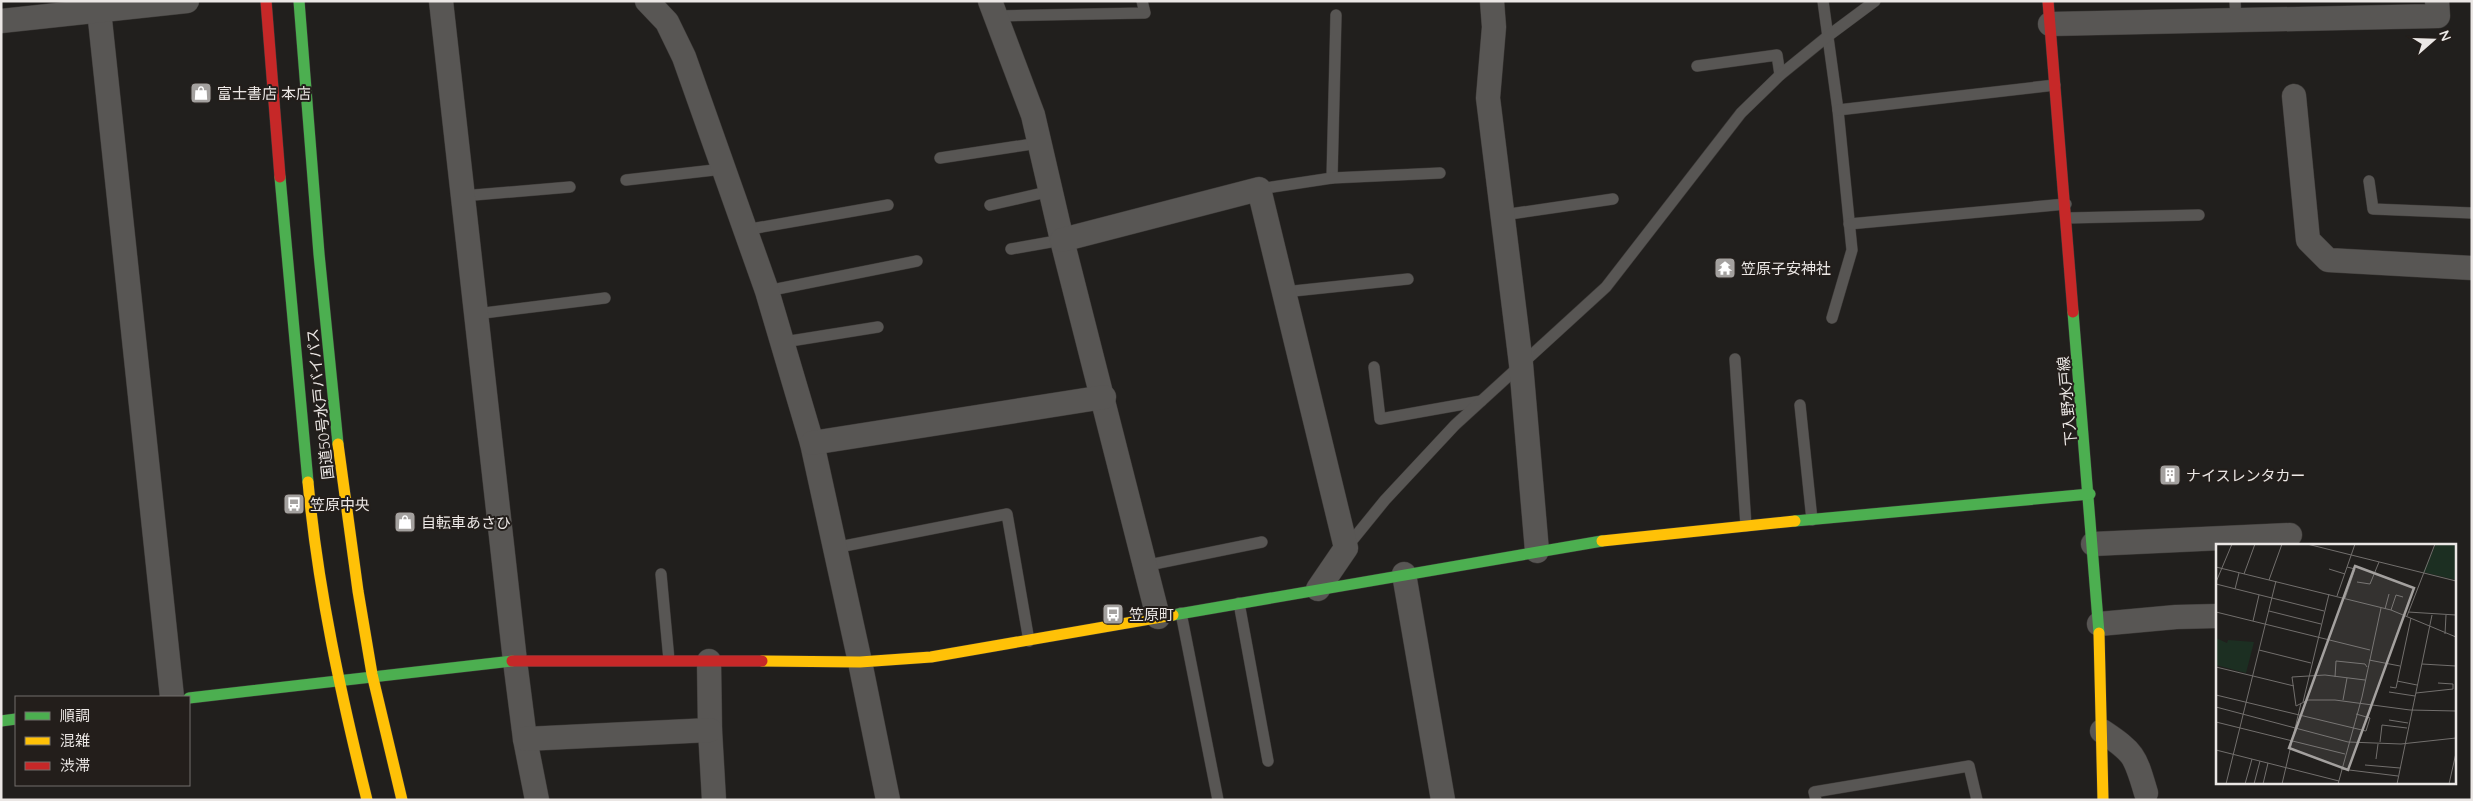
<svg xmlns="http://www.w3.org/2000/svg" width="2473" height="801" viewBox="0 0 2473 801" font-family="Quicksand,'Noto Sans JP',sans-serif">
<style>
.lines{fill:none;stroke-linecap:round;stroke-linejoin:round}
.lane-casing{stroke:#3c3937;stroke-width:12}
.street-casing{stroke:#3c3937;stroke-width:25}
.fast-casing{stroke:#3c3937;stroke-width:12}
.slow-casing{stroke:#3c3937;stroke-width:12}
.jam-casing{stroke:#3c3937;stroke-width:12}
.lane{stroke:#585654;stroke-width:11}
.street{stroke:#585654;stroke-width:24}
.fast{stroke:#4caf50;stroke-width:11}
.slow{stroke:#ffc107;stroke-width:11}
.jam{stroke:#c62828;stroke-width:11}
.labels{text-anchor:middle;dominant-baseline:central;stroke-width:4;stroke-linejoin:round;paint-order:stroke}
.poi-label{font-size:15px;fill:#ebe7e5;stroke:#231e1b;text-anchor:start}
.street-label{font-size:15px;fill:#ebe7e5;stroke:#231e1b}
.inset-road{fill:none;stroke:#726f6d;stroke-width:1}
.view{fill:#a4a19f;fill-opacity:0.15;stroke:#a4a19f;stroke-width:2.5}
.inset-edge{fill:none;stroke:#ebe7e5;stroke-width:2.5}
</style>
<rect width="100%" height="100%" fill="#211f1d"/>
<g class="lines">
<g class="lane-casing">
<g id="lane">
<polyline points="1823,1 1838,110 1852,250 1832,318"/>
<polyline points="2235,1 2236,20"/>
<polyline points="996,16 1145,13 1142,1"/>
<polyline points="1697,66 1777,55 1780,75"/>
<polyline points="1838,110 2055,85"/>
<polyline points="940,158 1039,143"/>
<polyline points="1332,178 1336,15"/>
<polyline points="626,180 723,169"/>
<polyline points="2369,181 2373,209 2472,213"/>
<polyline points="1259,189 1332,178 1440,173"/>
<polyline points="462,196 570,187"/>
<polyline points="990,205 1051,191"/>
<polyline points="1503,215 1613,199"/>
<polyline points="2067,218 2199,215"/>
<polyline points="1849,224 2066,204"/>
<polyline points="745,230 888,205"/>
<polyline points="1011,249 1062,240"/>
<polyline points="767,291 917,261"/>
<polyline points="1284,292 1408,279"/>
<polyline points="476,314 605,298"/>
<polyline points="784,342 878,327"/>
<polyline points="1735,359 1746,526"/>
<polyline points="1374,367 1380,419 1481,401"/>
<polyline points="1800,405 1812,520"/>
<polyline points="834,548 1007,514 1029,641"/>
<polyline points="1346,548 1385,500 1455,425 1606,287 1741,113 1780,75 1828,36 1875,1"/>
<polyline points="1144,566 1262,542"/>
<polyline points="661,574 669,660"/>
<polyline points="1239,603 1268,761"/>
<polyline points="1181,613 1218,800"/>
<polyline points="1816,800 1814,792 1969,766 1977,800"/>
</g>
</g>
<g class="street-casing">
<g id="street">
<polyline points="98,1 172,697"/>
<polyline points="441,1 515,661 525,739 537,800"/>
<polyline points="647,1 667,22 684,57 767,291 812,443 860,662 888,800"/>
<polyline points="990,1 1033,115 1062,240 1158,617"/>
<polyline points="1492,1 1494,27 1488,98 1521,364 1537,551"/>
<polyline points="1,21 187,1"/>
<polyline points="2050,24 2438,16 2437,1"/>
<polyline points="2294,96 2308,240 2328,260 2472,268"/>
<polyline points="1062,240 1259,189 1346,548 1318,589"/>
<polyline points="812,443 1104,397"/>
<polyline points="2093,544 2290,535"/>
<polyline points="1404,574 1443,800"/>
<polyline points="2099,624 2176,617 2217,616"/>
<polyline points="709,661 710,730 714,800"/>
<path d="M 2102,731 C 2135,753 2135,756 2146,793"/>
<polyline points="525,739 710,730"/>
</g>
</g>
<g class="fast-casing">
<g id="fast">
<polyline points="299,1 319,254 338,444"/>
<polyline points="280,177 308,482"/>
<polyline points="2073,312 2099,633"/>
<polyline points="1795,521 2090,494"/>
<polyline points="1173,615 1602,541"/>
<polyline points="189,698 512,661"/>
<polyline points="1,721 16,719"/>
</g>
</g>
<g class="slow-casing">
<g id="slow">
<polyline points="338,444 358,591 372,674 402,800"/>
<path d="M 308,482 C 318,590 341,695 367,800"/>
<polyline points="1602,541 1795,521"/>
<polyline points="2099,633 2103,800"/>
<polyline points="762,661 860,662 931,657 1173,615"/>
</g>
</g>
<g class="jam-casing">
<g id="jam">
<polyline points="266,1 280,177"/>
<polyline points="2048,1 2073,312"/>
<polyline points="512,661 762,661"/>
</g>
</g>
<use href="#lane" class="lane"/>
<use href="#street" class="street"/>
<use href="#fast" class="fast"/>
<use href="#slow" class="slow"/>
<use href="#jam" class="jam"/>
</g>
<defs>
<g id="shop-square" transform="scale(1.125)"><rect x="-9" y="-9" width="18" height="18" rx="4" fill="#a4a19f" stroke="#231e1b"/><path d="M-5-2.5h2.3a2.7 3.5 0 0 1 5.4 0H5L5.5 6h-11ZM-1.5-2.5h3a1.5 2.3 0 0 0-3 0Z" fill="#fff"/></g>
<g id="temple-square" transform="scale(1.125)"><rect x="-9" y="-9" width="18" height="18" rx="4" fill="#a4a19f" stroke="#231e1b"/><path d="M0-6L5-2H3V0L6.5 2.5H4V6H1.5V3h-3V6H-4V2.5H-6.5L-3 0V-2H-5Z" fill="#fff"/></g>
<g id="building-square" transform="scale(1.125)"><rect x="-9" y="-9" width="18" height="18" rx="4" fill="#a4a19f" stroke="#231e1b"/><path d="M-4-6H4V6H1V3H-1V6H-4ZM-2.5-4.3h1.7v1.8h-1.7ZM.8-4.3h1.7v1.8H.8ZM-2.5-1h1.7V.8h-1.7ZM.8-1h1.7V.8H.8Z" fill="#fff"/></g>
<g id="bus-square" transform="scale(1.125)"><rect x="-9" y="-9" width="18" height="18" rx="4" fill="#a4a19f" stroke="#231e1b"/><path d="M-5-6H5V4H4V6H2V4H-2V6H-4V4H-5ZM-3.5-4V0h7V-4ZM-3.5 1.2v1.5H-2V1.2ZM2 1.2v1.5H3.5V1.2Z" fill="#fff"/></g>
</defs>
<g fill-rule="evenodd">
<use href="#shop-square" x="201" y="93"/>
<use href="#temple-square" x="1725" y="268"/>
<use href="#building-square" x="2170" y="475"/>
<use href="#bus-square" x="294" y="504"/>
<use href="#shop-square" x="405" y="522"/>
<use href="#bus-square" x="1113" y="614"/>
</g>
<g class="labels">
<g class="poi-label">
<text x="217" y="93">富士書店 本店</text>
<text x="1741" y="268">笠原子安神社</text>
<text x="2186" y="475">ナイスレンタカー</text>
<text x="310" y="504">笠原中央</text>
<text x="421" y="522">自転車あさひ</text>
<text x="1129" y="614">笠原町</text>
</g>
<g class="street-label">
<text transform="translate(2067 401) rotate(-95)">下入野水戸線</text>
<text transform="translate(320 404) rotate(-96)">国道50号水戸バイパス</text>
</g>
</g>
<g transform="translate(2216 544)">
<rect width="240" height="240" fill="#211f1d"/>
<path d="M 220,0 L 240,0 L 240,36 L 207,28 ZM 0,94 L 11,99 L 12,96 L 38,98 L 30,129 L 0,121 Z" fill="#1c2f22"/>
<path class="inset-road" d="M 91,0 L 240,37M 0,23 L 175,66 L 240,93M 113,25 L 129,30M 28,30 L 39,0M 53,36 L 66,0M 0,38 L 16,0M 141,38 L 154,40 L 163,18M 0,40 L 108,67M 19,45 L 23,29M 121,52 L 139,0M 129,54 L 139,25 L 131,23M 169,65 L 173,50M 175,66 L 180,51 L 187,53M 53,67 L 105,80M 0,68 L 154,106M 192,68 L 240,71M 191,72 L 219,0M 37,77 L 43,51M 229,90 L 230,71M 43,106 L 95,119M 153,116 L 184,122M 206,120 L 240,122M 0,123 L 78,142M 119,133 L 120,117 L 149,120 L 151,123M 149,136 L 109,131 L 76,133 L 80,162 L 92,156 L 119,156 L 194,166 L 240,167M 181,137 L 201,141M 174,143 L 180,144 L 195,74M 173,148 L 199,152M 200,149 L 237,145 L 237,140 L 222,139M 0,151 L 150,187 L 154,174 L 140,170M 127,156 L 131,134M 87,158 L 113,50M 0,163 L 132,198 L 185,200 L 240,194M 173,176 L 192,179M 0,178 L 129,210M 164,198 L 166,181 L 191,184M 0,206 L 123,237M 160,215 L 162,200M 149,221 L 184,224M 125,225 L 182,232M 10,240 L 60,37M 29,240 L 36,215M 38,240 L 44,217M 47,240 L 52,219M 66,240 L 85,159M 122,240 L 146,153 L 165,64M 181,240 L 216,71M 233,240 L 240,209"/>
<path class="view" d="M 139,22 L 198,44 L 132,226 L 73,204 Z"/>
<rect width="240" height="240" class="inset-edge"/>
</g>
<rect width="2473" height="801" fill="none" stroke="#ebe7e5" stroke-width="5"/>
<rect x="15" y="696" width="175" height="90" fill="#231e1b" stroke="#736e6c"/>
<rect x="25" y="712" width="25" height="8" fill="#4caf50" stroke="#736e6c"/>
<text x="60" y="721" font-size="15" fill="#ebe7e5">順調</text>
<rect x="25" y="737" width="25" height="8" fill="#ffc107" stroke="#736e6c"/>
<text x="60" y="746" font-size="15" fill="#ebe7e5">混雑</text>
<rect x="25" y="762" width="25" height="8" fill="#c62828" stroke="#736e6c"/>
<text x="60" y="771" font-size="15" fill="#ebe7e5">渋滞</text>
<g transform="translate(2433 40) rotate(70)" stroke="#231e1b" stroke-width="4" paint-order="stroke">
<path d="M0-4L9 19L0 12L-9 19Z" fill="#ebe7e5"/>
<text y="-8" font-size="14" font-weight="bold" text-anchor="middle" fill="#ebe7e5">N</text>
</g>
</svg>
